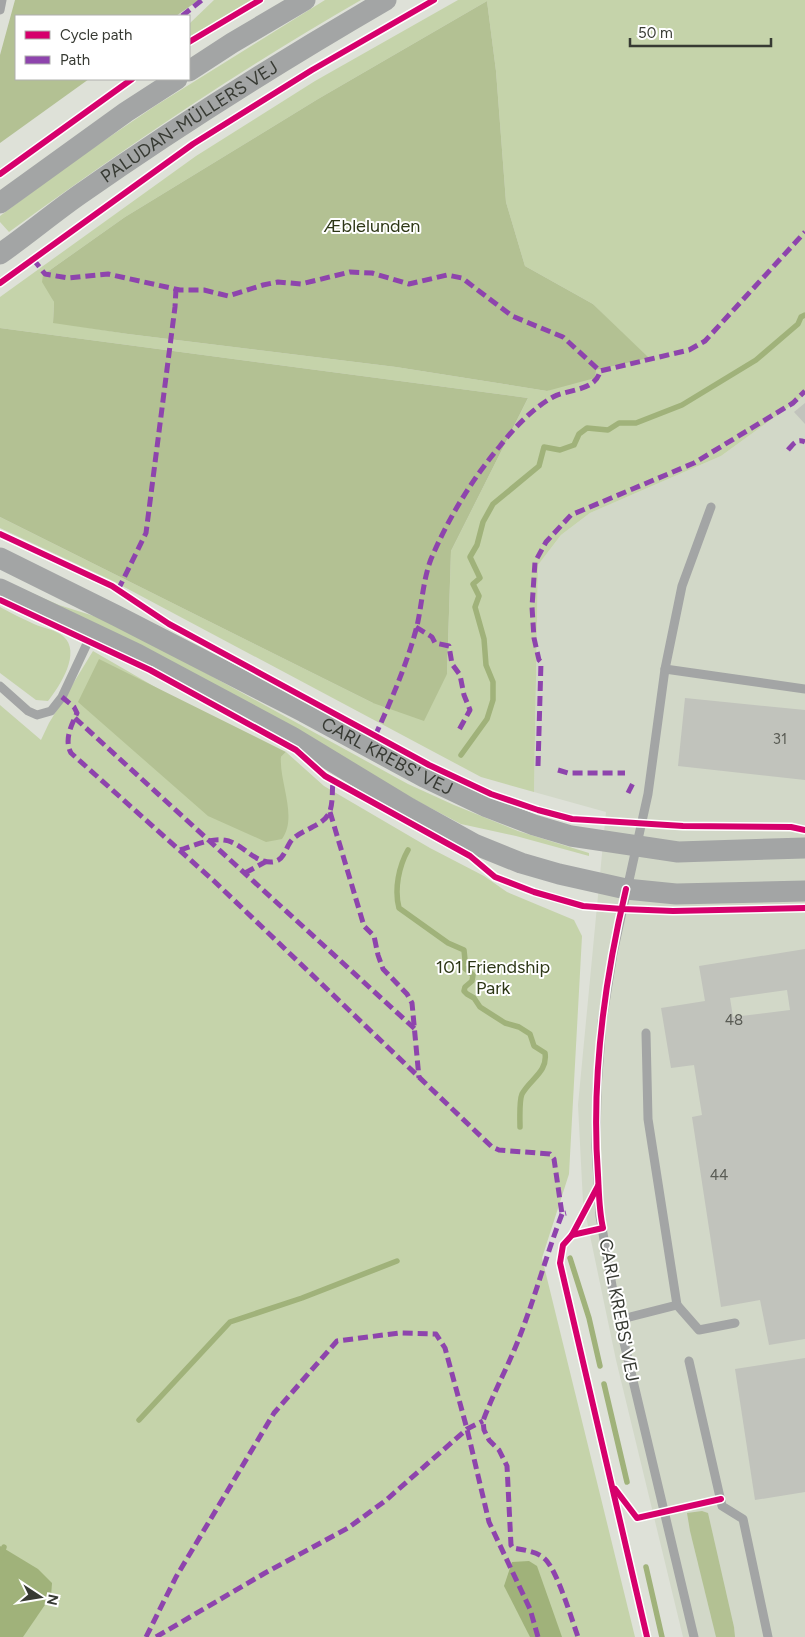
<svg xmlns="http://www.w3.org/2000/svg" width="805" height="1637" viewBox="0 0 805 1637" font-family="Figtree,sans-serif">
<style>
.built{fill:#d2d8c8}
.green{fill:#c5d3aa;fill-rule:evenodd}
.forest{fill:#b3c193}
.water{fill:#a0b27a}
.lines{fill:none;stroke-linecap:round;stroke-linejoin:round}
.stream{stroke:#a0b27a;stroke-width:5.5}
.building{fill:#c1c3bc;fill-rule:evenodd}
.service{stroke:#a3a5a5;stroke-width:9}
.tertiary{stroke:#a3a5a5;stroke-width:21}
.quiet{stroke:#8e44ad;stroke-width:5;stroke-dasharray:10 5;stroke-linecap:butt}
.cycleway-casing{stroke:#fff;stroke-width:9}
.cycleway{stroke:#d6006c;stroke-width:6}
.labels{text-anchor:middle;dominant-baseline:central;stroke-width:4;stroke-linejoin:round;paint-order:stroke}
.number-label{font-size:15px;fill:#5a5c55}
.street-label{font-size:18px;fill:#373a33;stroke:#fff}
.park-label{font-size:18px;fill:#2d3716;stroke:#fff}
</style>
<rect width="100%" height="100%" fill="#dee1d8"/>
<polygon class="built" points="805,395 805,1637 683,1637 616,1360 583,1202 578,1105 606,812 534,792 538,565 561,535 590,513 721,456"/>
<g class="green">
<polygon points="214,0 258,0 189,37 189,24"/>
<path d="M 325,0 L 361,0 C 239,70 123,149 9,232 L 0,222 L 0,216 L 71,163 L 155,106 Z"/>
<path d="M 458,0 L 805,0 L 805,395 L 721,456 L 590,513 L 561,535 L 538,565 L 534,792 L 481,777 L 113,581 L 0,528 L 0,517 L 373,703 L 447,674 L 451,551 L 528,398 L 0,328 L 0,297 L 196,156 L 315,81 ZM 487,1 L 496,71 L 506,202 L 525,266 L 593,304 L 648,358 L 596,370 L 547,391 L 396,367 L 128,334 L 53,322 L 54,302 L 43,275 L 125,217 L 318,99 Z"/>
<polygon points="0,579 59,605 97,617 186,662 408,784 454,805 518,831 589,853 589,856 516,836 461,824 0,582"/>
<path d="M 0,607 C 11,613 23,619 34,624 C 43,628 56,630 63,636 C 82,652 60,686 48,701 L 36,700 L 0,673 Z"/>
<polygon points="93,651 281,760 281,757 286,752 324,786 430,848 484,876 507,892 574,920 582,936 569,1174 542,1258 635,1637 0,1637 0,705 41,740 49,723"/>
</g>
<g class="forest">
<polygon points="15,0 199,0 176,16 16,16 16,79 89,79 0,143 0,55"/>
<polygon points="487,1 496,71 506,202 525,266 593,304 649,358 596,370 595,378 547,391 396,367 128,334 53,323 54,302 42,282 43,275 125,217 318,99"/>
<polygon points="0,328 528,398 451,551 447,674 424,721 373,703 0,517"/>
<path d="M 99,659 L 286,752 L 281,757 C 279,782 298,817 282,839 L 266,842 L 208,816 L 78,702 Z"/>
<polygon points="702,1511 708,1513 734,1627 735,1637 716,1637 690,1531 687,1513"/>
</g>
<g class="water">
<polygon points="0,1546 38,1569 52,1583 51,1596 23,1637 0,1637"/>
<polygon points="529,1561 537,1566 562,1637 530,1637 504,1586 512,1562"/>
</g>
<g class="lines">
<g class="stream">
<polyline points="461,755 487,719 493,700 493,682 486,665 484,639 475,607 479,596 473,584 480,578 470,557 477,545 483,522 493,504 539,466 544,447 560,450 574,445 579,434 587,428 608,430 619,423 636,423 682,405 756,360 798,324 801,317 805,315"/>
<path d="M 408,850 C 399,866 394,889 399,908 L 448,943 L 464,950 L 465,960 L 462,966 L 473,975 L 472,981 L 465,987 L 464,991 L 467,994 L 474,998 L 480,1007 L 505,1023 L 519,1027 L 530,1034 L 534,1046 L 545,1053 C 548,1072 530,1079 522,1094 C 519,1101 520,1119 520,1127"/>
<polyline points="570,1258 589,1318 600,1366"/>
<polyline points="604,1384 627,1482"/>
<polyline points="139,1420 230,1322 302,1298 397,1261"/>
<polyline points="0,1558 4,1547"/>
<polyline points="646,1567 662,1637"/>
</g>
</g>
<g class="building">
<polygon points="805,403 805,424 794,412"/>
<polygon points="685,698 805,710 805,780 678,766"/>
<path d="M 805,949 L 805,1339 L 769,1345 L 760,1300 L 721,1307 L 692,1117 L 702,1115 L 694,1065 L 671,1068 L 661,1008 L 705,1001 L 699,966 ZM 787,990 L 790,1010 L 733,1017 L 730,998 Z"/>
<polygon points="805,1358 805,1492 755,1500 735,1369"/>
</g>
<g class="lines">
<g class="service">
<polyline points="0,10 2,0"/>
<polyline points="665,669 805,689"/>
<polyline points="0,686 28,711 37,715 51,711 62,697 92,633"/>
<polyline points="646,1033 648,1119 677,1305"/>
<polyline points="618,1320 677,1305 699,1330 735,1323"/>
<polyline points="689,1361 722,1506 743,1519 768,1637"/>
<polyline points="694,1637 616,1309 600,1216 596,1147 597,1088 602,1022 613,953 648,794 665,669 682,586 711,507"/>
</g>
<g class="tertiary">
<polyline points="189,71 232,43 305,0"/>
<polyline points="0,203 126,112 177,79"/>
<path id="s1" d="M 0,254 C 27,235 52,214 79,195 C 179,125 281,61 386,0"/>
<path id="s2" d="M 0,558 L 117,616 L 304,712 L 424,777 L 487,807 L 534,825 L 571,836 L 678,852 L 805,848"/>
<polyline points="0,589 137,654 292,737 409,808 474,844 521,863 559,874 626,889 676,894 805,891"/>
</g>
<g class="quiet">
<polyline points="182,16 202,0"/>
<polyline points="33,259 45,274 68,278 108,274 180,290 204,290 228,296 263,285 278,282 301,284 350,272 372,273 409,284 447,275 462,278 512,316 563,337 600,371 689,350 705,341 805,232"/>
<path d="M 788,450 C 793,444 797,438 805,442"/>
<polyline points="118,590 146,533 175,307 176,289"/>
<polyline points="416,627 432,637 435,643 449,646 452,664 460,675 464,695 470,710 459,730"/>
<path d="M 62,697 L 74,707 L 77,713 C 71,726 64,740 71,753 L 214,881 L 492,1147 L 499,1150 L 550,1154 L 554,1159 L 562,1214 L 566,1213"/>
<polyline points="75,718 415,1029"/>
<path d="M 375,736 C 391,701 407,664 417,626 C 422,604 423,580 431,559 C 448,519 472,479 500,446 C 514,428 533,408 553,397 C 568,389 596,391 600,371"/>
<polyline points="538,766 541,662 539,660 534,638 532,607 535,562 546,542 571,515 694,463 793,403 805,391"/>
<polyline points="558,770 568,773 625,773"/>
<polyline points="628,793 633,783 631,780"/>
<polyline points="330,812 364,926 374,936 378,955 383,969 407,994 412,1003 419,1078"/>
<path d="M 180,850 C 193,846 210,838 224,840 C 242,842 253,863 272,862 C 286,861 285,845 294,838 C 304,829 325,825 330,811 C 333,802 332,790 333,780"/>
<polyline points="245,873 267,861"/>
<path d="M 562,1214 C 547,1253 536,1294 521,1333 C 510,1363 494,1391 483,1421 L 484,1430 L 489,1440 L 499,1450 L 507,1466 L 511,1545 L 513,1548 C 523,1550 537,1551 545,1559 C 557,1570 572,1620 578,1637"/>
<polyline points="146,1637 176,1577 274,1413 337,1341 399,1333 436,1334 445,1348 467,1429 489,1522 530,1609 538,1637"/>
<polyline points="156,1637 265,1573 348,1528 385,1501 467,1429 483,1421"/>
</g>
<g class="cycleway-casing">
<g id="cycleway">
<polyline points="189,42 260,0"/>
<polyline points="0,174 132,79"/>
<polyline points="0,283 193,144 312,70 434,0"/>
<polyline points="0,534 112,586 169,624 429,765 491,794 538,810 572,819 683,826 791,827 805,830"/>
<polyline points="0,600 150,670 296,750 325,776 470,856 495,877 534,892 583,906 622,909 673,911 805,908"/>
<polyline points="598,1186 572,1235 563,1245 560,1263 647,1637"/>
<path d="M 572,1235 L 603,1228 C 599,1211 599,1193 598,1175 C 591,1080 604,982 626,889"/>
<polyline points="615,1489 637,1518 721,1499"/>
</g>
</g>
<use href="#cycleway" class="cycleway"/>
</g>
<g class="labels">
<g class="number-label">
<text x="780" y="739">31</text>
<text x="734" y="1020">48</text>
<text x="719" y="1175">44</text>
</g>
<g class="street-label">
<text stroke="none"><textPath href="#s1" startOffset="231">PALUDAN-MÜLLERS VEJ</textPath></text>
<text stroke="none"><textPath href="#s2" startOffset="435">CARL KREBS' VEJ</textPath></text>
<text transform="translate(619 1310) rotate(79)">CARL KREBS' VEJ</text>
</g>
<g class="park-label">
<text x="372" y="226">Æblelunden</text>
<text x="493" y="967">101 Friendship<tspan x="493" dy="21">Park</tspan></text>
</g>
</g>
<rect x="15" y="15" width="175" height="65" fill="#ffffff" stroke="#afb0ad"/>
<rect x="25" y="31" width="25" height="8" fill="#d6006c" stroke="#afb0ad"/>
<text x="60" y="40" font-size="15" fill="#373a33">Cycle path</text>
<rect x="25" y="56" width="25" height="8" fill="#8e44ad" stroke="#afb0ad"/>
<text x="60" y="65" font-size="15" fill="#373a33">Path</text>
<g transform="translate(40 1597) rotate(102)" stroke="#ffffff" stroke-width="4" paint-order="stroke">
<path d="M0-4L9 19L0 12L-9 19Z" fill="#373a33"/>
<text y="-8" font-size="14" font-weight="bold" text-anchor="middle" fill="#373a33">N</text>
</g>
<path d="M630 38v8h141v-8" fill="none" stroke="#373a33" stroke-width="2.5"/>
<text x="638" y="38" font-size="15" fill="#373a33" stroke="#ffffff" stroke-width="4" paint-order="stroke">50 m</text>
</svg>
